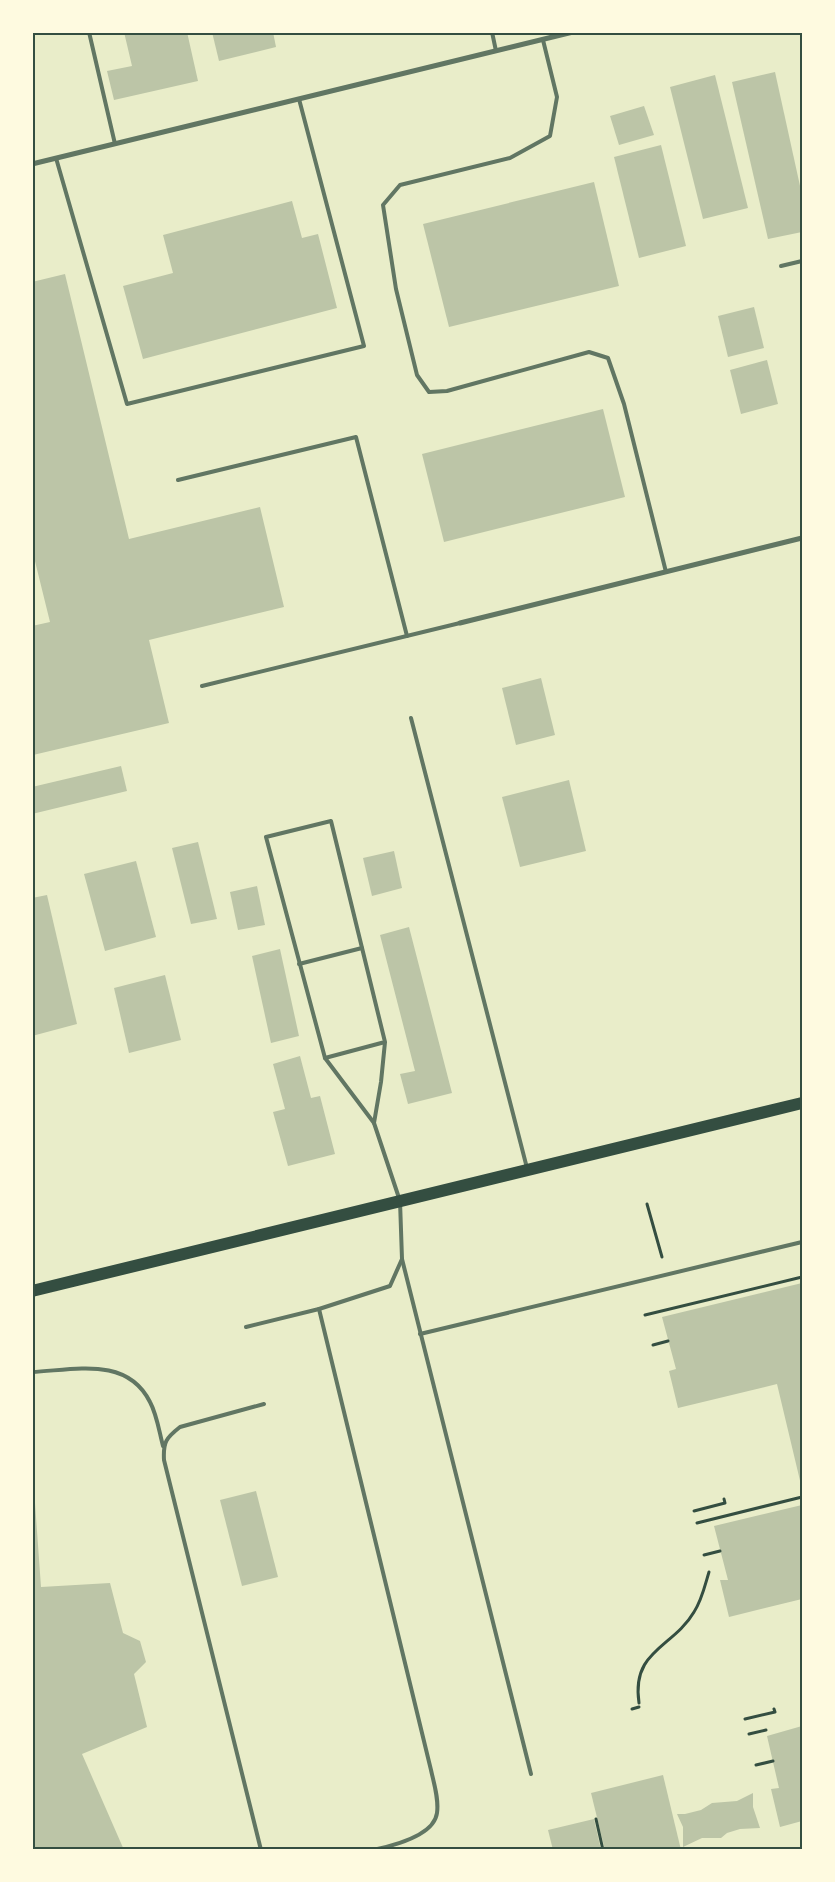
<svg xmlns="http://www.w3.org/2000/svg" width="835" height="1882" viewBox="0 0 835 1882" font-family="'DejaVu Sans',sans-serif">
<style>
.building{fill:#bcc5a7}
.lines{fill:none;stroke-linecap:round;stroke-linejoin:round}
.path{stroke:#344e41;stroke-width:3}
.service{stroke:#617663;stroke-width:4}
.minor{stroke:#617663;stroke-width:5}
.primary{stroke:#344e41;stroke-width:12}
.neatline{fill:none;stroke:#344e41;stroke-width:2}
</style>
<rect width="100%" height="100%" fill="#e9edc9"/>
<g class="building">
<polygon points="124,32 187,32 198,81 114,100 107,71 132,66"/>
<polygon points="212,32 273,32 276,47 219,61"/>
<polygon points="775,72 802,195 802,232 768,239 732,82"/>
<polygon points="715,75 748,208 703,219 670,87"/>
<polygon points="644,106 654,135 619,145 610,116"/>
<polygon points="661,145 686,246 639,258 614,157"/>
<polygon points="594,182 619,286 449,327 423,224"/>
<polygon points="292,201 302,238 318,234 337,308 143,359 123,286 173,273 163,235"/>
<polygon points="65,274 129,539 260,507 284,607 149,640 169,723 33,755 32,626 50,622 32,549 32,282"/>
<polygon points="754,307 764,348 728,357 718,316"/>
<polygon points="767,360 778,404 741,414 730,370"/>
<polygon points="603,409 625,497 444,542 422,454"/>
<polygon points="541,678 555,735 516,745 502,688"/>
<polygon points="121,766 127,791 32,814 32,787"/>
<polygon points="569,780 586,851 520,867 502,797"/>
<polygon points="198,842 217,919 191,924 172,848"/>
<polygon points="394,851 402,888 372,896 363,858"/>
<polygon points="136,861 156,937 105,951 84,874"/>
<polygon points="257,886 265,925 238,930 230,892"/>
<polygon points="47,895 77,1024 32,1036 32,898"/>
<polygon points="409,927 452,1093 408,1104 400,1074 415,1071 380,935"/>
<polygon points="280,949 299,1036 271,1043 252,956"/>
<polygon points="165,975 181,1040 129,1053 114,988"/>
<polygon points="300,1056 311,1098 320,1096 335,1154 288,1166 273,1112 285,1109 273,1064"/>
<polygon points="802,1283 802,1489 777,1384 678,1408 669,1371 676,1369 662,1317"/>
<polygon points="32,1489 34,1489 41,1587 110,1583 123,1633 140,1641 146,1662 134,1674 147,1727 82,1754 124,1850 32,1850"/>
<polygon points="256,1491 278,1577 242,1586 220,1500"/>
<polygon points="802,1505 802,1599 729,1617 720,1580 728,1580 714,1526"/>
<polygon points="802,1726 802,1821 780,1827 771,1789 779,1788 767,1736"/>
<polygon points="663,1775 681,1850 605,1850 591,1793"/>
<polygon points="753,1793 753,1807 760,1828 740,1829 727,1833 721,1838 702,1838 683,1847 683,1827 677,1814 685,1814 701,1810 712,1803 737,1801"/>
<polygon points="594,1819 601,1850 553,1850 548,1830"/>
</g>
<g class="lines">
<g class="path">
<polyline points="647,1204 662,1257"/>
<polyline points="645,1315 802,1277"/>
<polyline points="653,1345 668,1341"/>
<polyline points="694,1511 725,1503 724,1499"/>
<polyline points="697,1523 802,1497"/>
<polyline points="704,1555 720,1551"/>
<path d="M 639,1703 C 631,1650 673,1648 694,1612 C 702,1600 705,1585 709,1572"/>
<polyline points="632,1709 639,1707"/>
<polyline points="745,1719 775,1712 774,1709"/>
<polyline points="749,1734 766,1730"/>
<polyline points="756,1765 773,1761"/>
<polyline points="596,1819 603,1850"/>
</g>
<g class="service">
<polyline points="89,32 115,144"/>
<polyline points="492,32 496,51"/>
<polyline points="543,40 557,97 550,136 510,158 400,185 383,205 396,289 417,375 429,392 447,391 589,352 608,358 624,404 666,572"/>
<polyline points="56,158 127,404 364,346 299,99"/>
<polyline points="781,266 802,261"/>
<polyline points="178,480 356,437 407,636"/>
<polyline points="202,686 460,623"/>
<polyline points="411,718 527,1168"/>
<polyline points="299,964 362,948"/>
<polyline points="374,1123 381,1082 385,1042 331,821 266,837 325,1058 385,1042"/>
<polyline points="402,1259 531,1774"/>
<polyline points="319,1309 390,1286 402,1259 400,1201 374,1123 325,1058"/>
<path d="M 246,1327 L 319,1309 L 431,1770 C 434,1784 439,1799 437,1813 C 434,1836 392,1846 373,1850"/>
<polyline points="420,1334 802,1242"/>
<path d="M 32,1372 C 75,1370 127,1356 150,1402 C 157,1415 159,1431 163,1446"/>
<path d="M 261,1850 L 164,1460 C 163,1442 166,1438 180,1427 L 264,1404"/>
</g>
<g class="minor">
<polyline points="32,164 573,32"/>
<polyline points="460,623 802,538"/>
</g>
<polyline class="primary" points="32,1291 802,1103"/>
</g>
<rect width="835" height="1882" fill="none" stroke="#fefae0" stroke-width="68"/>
<rect x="34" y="34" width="767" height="1814" class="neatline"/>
</svg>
